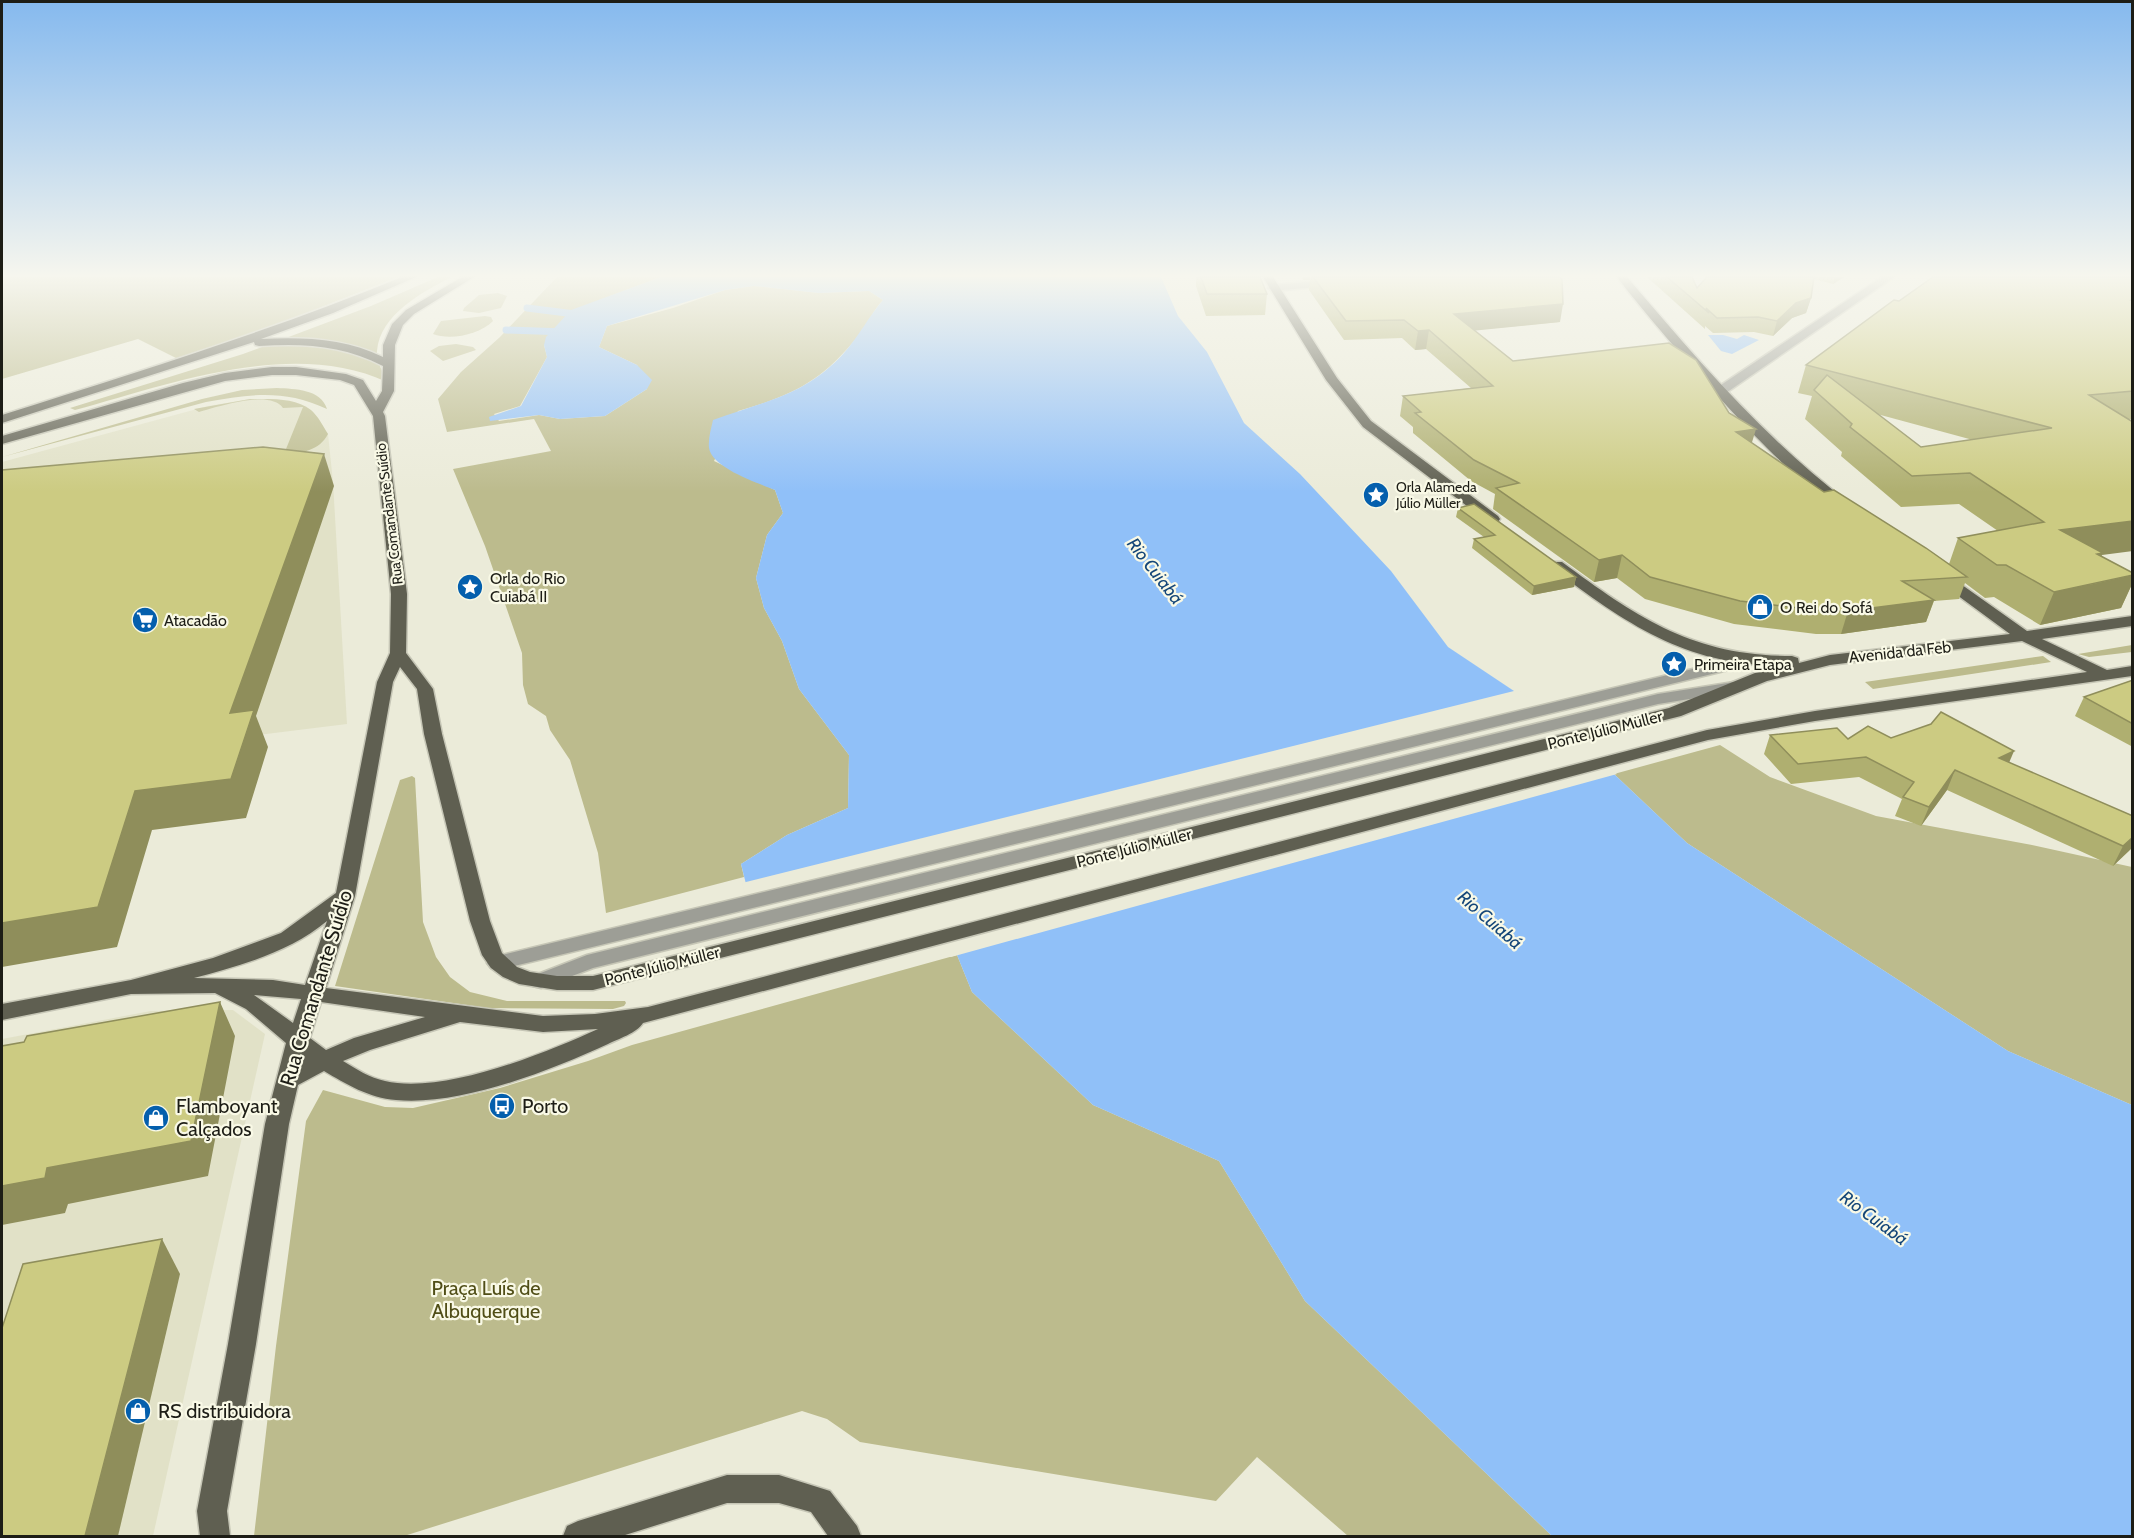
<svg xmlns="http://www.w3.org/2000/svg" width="2134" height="1538" viewBox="0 0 2134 1538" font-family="Cabin,sans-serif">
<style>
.built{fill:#e1e1c7}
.green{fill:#bcbb8d}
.water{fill:#90c0f8}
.pier{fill:#ebebd9}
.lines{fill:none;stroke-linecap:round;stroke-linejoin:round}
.stream{stroke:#90c0f8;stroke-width:7}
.minor-casing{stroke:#c6c6b6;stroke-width:3}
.major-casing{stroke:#c6c6b6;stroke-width:3}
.minor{fill:#9d9e96;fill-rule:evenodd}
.major{fill:#5f5f51;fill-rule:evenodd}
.wall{fill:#afaf70;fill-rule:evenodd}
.shaded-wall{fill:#8f8e5b}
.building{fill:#cccb82;stroke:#8f8e5b;stroke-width:1.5}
.labels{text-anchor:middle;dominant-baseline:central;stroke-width:4.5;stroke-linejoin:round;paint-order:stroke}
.far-poi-label{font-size:14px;fill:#1d1d16;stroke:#f9f9e6;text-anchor:start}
.far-street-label{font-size:14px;fill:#1d1d16;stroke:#f9f9e6}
.poi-label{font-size:16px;fill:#1d1d16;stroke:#f9f9e6;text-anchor:start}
.street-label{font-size:16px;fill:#1d1d16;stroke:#f9f9e6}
.water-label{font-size:18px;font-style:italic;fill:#144678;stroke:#f9f9e6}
.near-street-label{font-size:20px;fill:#1d1d16;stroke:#f9f9e6}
.near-poi-label{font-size:20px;fill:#1d1d16;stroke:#f9f9e6;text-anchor:start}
.near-park-label{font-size:20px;fill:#504e17;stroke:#f9f9e6}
</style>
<rect width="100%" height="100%" fill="#ebebd9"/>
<g class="built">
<polygon points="250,399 281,400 307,408 313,412 328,434 333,482 347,724 2,767 2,462 208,406"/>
<polygon points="233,1010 265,1034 153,1536 2,1536 2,1039 151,1011"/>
</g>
<g class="green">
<polygon points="2,277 398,277 276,325 178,359 138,339 2,379"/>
<path d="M 438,277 L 451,277 C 423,292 380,314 377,351 C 376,360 383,373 387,382 C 292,338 170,384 75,410 L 70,408 L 243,354 L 371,306 Z"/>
<path d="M 557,277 L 661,277 L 610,296 L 544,345 L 547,357 L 520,406 L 494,414 L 499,421 L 539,415 L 560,419 L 605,416 L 647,389 L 637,365 L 599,347 L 607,326 L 673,308 L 725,290 L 754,286 L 819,293 L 869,291 L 883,300 C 873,310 868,324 859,335 C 822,381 794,395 738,411 L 714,461 L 775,490 L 783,513 L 767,535 L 756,578 L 764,608 L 782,641 L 799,689 L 849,755 L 848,808 L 787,835 L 741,864 L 744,877 L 606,913 L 598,853 L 570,760 L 550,730 L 546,716 L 528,704 L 523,685 L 522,653 L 485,546 L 453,469 L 551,451 L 534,419 L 447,432 L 438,399 L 461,372 L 500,337 Z"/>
<polygon points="498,293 507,296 501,308 479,313 463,311 464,308 479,295"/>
<path d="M 485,316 L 491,317 L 493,321 C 480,334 451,341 433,334 L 441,321 Z"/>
<polygon points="456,344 473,347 476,350 443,361 430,351 439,346"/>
<path d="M 277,388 C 295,389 321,389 327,409 C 284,389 251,394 206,402 L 2,457 L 202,399 L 242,390 Z"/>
<path d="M 250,399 C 269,399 295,397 311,410 C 318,416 323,426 328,434 C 319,451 302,453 284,454 L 303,407 L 283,408 C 270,389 218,407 199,412 L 194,409 Z"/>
<polygon points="2132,645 2132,652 2089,657 2078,654"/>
<polygon points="2043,656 2051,662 1873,689 1865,682"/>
<polygon points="1720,745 1770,777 1876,816 2032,845 2132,867 2132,1105 2008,1051 1687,843 1614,774"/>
<polygon points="412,776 415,778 423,922 436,957 450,977 470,992 507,1001 625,1001 626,1003 624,1006 613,1009 488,1008 335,986 400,780"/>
<polygon points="957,955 972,992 1093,1105 1219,1161 1305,1301 1552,1536 1348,1536 1257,1457 1216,1501 860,1442 827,1419 802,1411 404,1536 254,1536 276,1346 306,1121 323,1090 385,1107 413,1108 500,1088 588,1061 632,1045"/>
</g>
<g class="water">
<path d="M 661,277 L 1161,277 L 1178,316 L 1207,352 L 1244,423 L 1300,474 L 1391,571 L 1448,647 L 1514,691 L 1614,774 L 1687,843 L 2008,1051 L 2132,1105 L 2132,1536 L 1552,1536 L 1305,1301 L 1219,1161 L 1093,1105 L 972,992 L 957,955 L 749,896 L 741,864 L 787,835 L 848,808 L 849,755 L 799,689 L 782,641 L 764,608 L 756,578 L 767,535 L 783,513 L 775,490 C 758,483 712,468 709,448 C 708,439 711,429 713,420 C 765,401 805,396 844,353 C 859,336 869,316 883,300 L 869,291 L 819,293 L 754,286 L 725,290 L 607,326 L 599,347 L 637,365 L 652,380 L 647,389 L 605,416 L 560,419 L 539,415 L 490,421 L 489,417 L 521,406 L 547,357 L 544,345 L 546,337 L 571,310 Z"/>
<polygon points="1708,335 1723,335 1737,339 1744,335 1759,340 1732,354 1721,351"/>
</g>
<polygon class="pier" points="1518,690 1617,774 951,957 897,944 823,941 777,921 746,897 742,883"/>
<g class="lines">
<g class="stream">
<polyline points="527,308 583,315"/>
<polyline points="506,330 566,332"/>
</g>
<g class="minor-casing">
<g id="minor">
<polygon points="1882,277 1894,277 1723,395 1715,395 1715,389"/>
<polygon points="1334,280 1338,281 1338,285 1273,291 1268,288 1273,285"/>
<polygon points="1751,655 1757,657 1759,660 1757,663 498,970 491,968 487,963 491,958 498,956"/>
<polygon points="1734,682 1742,687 1740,691 1658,704 593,968 541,988 533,986 530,981 533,976 587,955 1658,694"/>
</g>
</g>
<g class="major-casing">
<g id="major">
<path d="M 402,277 L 416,277 L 333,313 L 261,339 C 302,337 345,338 383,357 L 383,345 L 392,324 L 406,310 L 462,277 L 474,277 L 414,314 L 403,325 L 395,345 L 394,391 L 383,412 L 385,416 L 407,594 L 406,653 L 433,689 L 442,734 L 490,921 L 502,953 L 517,967 L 530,972 L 557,976 L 593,976 L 1669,708 L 1755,673 L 1786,666 C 1686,666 1628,625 1552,568 L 1550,565 L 1552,562 L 1562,562 C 1638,618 1693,656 1792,656 L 1798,658 L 1799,663 L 1830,655 L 2010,634 L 1938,581 L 1936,578 L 1943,574 L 1948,575 L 2027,631 L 2132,616 L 2132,626 L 2042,639 L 2107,670 L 2132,666 L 2132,676 L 1815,721 L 1708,740 L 643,1023 C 637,1033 618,1039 608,1044 C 549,1071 461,1106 396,1100 C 369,1098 346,1084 324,1071 L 298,1085 L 289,1124 L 256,1344 L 227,1511 L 230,1536 L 200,1536 L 197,1511 L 228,1344 L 265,1124 L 286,1043 L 246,1009 L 215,993 L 131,994 L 2,1020 L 2,1004 L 131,980 L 213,958 L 281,933 L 336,893 L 377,682 L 390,653 L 391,594 L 373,416 L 354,385 L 340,380 L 296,375 L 272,375 L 225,381 L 2,444 L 2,436 L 183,383 L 225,373 L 272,367 L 296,367 L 346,374 L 363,380 L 376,401 L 382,391 L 383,366 C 343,345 303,343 259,346 L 255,345 L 254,342 L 2,423 L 2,415 C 137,372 271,331 402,277 ZM 2022,641 L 2087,672 L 1815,711 L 1707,730 L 648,1007 L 595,1014 L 543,1016 L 326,988 L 355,896 L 393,682 L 400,667 L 417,689 L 424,734 L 470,921 L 482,955 L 491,968 L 503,977 L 519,984 L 557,990 L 593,990 L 1681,716 L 1767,681 L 1830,665 ZM 327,921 L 305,985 L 273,980 L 194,978 C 239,966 290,952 327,921 ZM 254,995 L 301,999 L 293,1023 ZM 321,1002 L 425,1017 L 354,1038 L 326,1050 L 310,1038 ZM 460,1022 L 543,1032 L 598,1029 C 546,1053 442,1095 385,1081 C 370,1078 356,1069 343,1061 L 370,1050 Z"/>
<polygon points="1263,277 1273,277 1337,378 1371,421 1498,516 1500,519 1498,522 1488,522 1363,427 1326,380"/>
<path d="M 1617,277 L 1627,277 C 1696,358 1763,437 1848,502 L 1850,505 L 1848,508 C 1814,516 1642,311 1617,277 Z"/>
<polygon points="727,1475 779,1475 830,1491 857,1526 861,1536 828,1536 811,1512 779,1503 727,1503 622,1536 563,1536 567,1526 578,1521"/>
</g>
</g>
<use href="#minor" class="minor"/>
<use href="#major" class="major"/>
</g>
<g class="wall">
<polygon points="1196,277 1260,277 1267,294 1265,315 1206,316 1196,286"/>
<path d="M 1302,277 L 1559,277 L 1560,322 L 1474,330 L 1513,361 L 1729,413 L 1752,443 L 1824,492 L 1949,564 L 1958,538 L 1998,531 L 1959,504 L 1901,507 L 1841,456 L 1842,452 L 1805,419 L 1812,396 L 1798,393 L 1806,365 L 1899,301 L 2133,277 L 2133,419 L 2128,419 L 2101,556 L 2133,573 L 2133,582 L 2121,608 L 2040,625 L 1994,597 L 1985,598 L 1965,583 L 1959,599 L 1934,601 L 1926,622 L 1841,634 L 1816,634 L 1734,624 L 1645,599 L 1617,578 L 1594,582 L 1493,509 L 1495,494 L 1471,481 L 1413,433 L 1413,427 L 1400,416 L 1403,396 L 1471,388 L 1426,349 L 1415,350 L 1402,338 L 1344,340 L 1309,290 L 1310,280 L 1303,280 ZM 1877,414 L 1973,440 L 1921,447 Z"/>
<polygon points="1647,277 1692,277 1697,288 1707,277 1844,277 1833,284 1814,279 1811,298 1806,313 1792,318 1773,336 1754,332 1713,333 1705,326 1705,329"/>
<polygon points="1458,508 1576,577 1574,587 1532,595 1472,548 1474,539 1484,537 1456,517"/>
<polygon points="2133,680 2133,747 2075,716 2084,697"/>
<polygon points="1770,735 1848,739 1891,738 2009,762 2133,847 2113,866 1947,790 1921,826 1895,816 1902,799 1859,777 1791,784 1764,754"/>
</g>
<g class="shaded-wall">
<polygon points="1304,277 1310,277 1310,280 1303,280"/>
<polygon points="1835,277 1844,277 1833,284"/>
<polygon points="1811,298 1806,313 1792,318 1773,336 1777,321 1796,303"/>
<polygon points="1563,304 1560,322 1451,333 1454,314"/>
<polygon points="1429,330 1426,349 1415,350 1418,331"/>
<polygon points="1756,429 1750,449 1736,432"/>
<polygon points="324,454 334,486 256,716 268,747 246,818 152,830 117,947 2,967 2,923 135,791 230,713"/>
<polygon points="2133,521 2133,551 2102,555 2089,585 2133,575 2133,582 2121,608 2040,625 2054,592 2060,530"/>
<polygon points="1622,555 1617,578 1594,582 1599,560"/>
<polygon points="1576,577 1574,587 1532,595 1534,586"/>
<polygon points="1934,600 1926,622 1841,634 1848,611"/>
<polygon points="2014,751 2006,770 1999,758"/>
<polygon points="1955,770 1947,790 1921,826 1929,807"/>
<polygon points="2133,837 2133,847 2113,866 2123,846"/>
<polygon points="220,1002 235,1036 208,1176 68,1204 65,1213 2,1225 2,1186 47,1168"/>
<polygon points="162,1239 180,1274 118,1536 85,1536"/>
</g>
<g class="building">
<polygon points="1201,277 1260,277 1267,294 1207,294"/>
<polygon points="1313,277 1559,277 1562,279 1563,304 1454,314 1513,361 1669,343 1696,360 1729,413 1756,429 1736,432 1824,492 1834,490 1926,548 1967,577 1902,581 1934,600 1848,611 1824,611 1740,601 1650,577 1622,555 1599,560 1496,488 1519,483 1474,460 1415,413 1421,412 1403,396 1493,386 1429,330 1418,331 1404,320 1346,321"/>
<polygon points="1667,277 1692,277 1697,288 1707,277 1814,277 1811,298 1796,303 1777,321 1758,317 1717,318 1706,308 1709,313"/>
<polygon points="1933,277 2133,277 2133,298 2131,300 2133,300 2133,391 2089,395 2133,422 2133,521 2060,530 2103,553 2097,554 2133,573 2133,575 2054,592 2006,565 1997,565 1958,538 2044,522 1970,473 1912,476 1850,427 1852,424 1814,390 1827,375 1921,447 2052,428 1806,365 1894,300 1899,301"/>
<polygon points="263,447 324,454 230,713 254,710 231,779 135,791 98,907 2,923 2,470"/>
<polygon points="1474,504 1576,577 1534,586 1474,539 1495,535 1458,508"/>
<polygon points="2133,680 2133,724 2084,697"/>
<polygon points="1941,712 2014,751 1999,758 2133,816 2133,837 2123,846 1955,770 1929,807 1903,797 1914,782 1866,757 1798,764 1770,735 1837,728 1848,739 1868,726 1891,738 1931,724"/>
<polygon points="220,1002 191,1141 47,1168 45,1178 2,1186 2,1046 24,1042 27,1036"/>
<polygon points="162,1239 85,1536 2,1536 2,1328 23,1264"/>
</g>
<linearGradient id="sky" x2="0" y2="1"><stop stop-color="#85b9ee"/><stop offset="0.56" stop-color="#f6f6ee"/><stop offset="1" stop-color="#f6f6ee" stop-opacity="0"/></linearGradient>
<rect width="2134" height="492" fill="url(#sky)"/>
<defs>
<g id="sight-disc" transform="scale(1.35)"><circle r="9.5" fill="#045fad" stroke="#f9f9e6"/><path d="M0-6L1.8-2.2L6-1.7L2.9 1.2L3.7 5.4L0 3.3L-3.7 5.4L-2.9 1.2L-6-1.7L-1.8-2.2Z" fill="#fff"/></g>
<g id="shop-disc" transform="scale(1.35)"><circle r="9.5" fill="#045fad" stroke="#f9f9e6"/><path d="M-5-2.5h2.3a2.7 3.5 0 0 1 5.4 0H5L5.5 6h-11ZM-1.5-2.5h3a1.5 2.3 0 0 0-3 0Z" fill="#fff"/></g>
<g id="supermarket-disc" transform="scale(1.35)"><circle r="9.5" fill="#045fad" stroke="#f9f9e6"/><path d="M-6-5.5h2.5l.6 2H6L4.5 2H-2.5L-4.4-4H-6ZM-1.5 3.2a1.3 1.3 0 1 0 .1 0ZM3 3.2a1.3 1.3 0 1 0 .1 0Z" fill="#fff"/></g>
<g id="bus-disc" transform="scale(1.35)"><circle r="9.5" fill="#045fad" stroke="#f9f9e6"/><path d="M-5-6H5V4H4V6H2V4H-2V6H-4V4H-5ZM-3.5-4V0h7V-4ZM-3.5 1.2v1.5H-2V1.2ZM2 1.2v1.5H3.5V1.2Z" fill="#fff"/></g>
</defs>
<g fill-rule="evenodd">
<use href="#sight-disc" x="1376" y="495"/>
<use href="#sight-disc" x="470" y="587"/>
<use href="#shop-disc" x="1760" y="607"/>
<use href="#supermarket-disc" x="145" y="620"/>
<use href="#sight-disc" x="1674" y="664"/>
<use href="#bus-disc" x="502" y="1106"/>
<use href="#shop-disc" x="156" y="1118"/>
<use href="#shop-disc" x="138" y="1411"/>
</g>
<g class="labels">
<g class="far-poi-label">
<text x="1396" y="487">Orla Alameda<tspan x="1396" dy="16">Júlio Müller</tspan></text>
</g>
<g class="far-street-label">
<text transform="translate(389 514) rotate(-97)">Rua Comandante Suídio</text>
</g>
<g class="poi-label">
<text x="490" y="578">Orla do Rio<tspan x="490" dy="18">Cuiabá II</tspan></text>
<text x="1780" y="607">O Rei do Sofá</text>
<text x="164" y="620">Atacadão</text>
<text x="1694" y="664">Primeira Etapa</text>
</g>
<g class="street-label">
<text transform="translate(1900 652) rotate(-6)">Avenida da Feb</text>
<text transform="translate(1605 730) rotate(-14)">Ponte Júlio Müller</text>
<text transform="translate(1134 848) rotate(-14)">Ponte Júlio Müller</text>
<text transform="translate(662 966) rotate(-14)">Ponte Júlio Müller</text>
</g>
<g class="water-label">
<text transform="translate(1155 571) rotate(52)">Rio Cuiabá</text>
<text transform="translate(1490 920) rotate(41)">Rio Cuiabá</text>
<text transform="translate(1874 1218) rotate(36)">Rio Cuiabá</text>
</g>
<g class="near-street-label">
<text transform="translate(316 988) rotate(-73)">Rua Comandante Suídio</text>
</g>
<g class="near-poi-label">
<text x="176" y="1106">Flamboyant<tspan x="176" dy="23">Calçados</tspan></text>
<text x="522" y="1106">Porto</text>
<text x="158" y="1411">RS distribuidora</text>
</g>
<g class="near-park-label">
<text x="486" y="1288">Praça Luís de<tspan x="486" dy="23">Albuquerque</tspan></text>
</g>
</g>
<rect width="2134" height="1538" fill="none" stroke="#1d1d16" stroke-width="6"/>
</svg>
